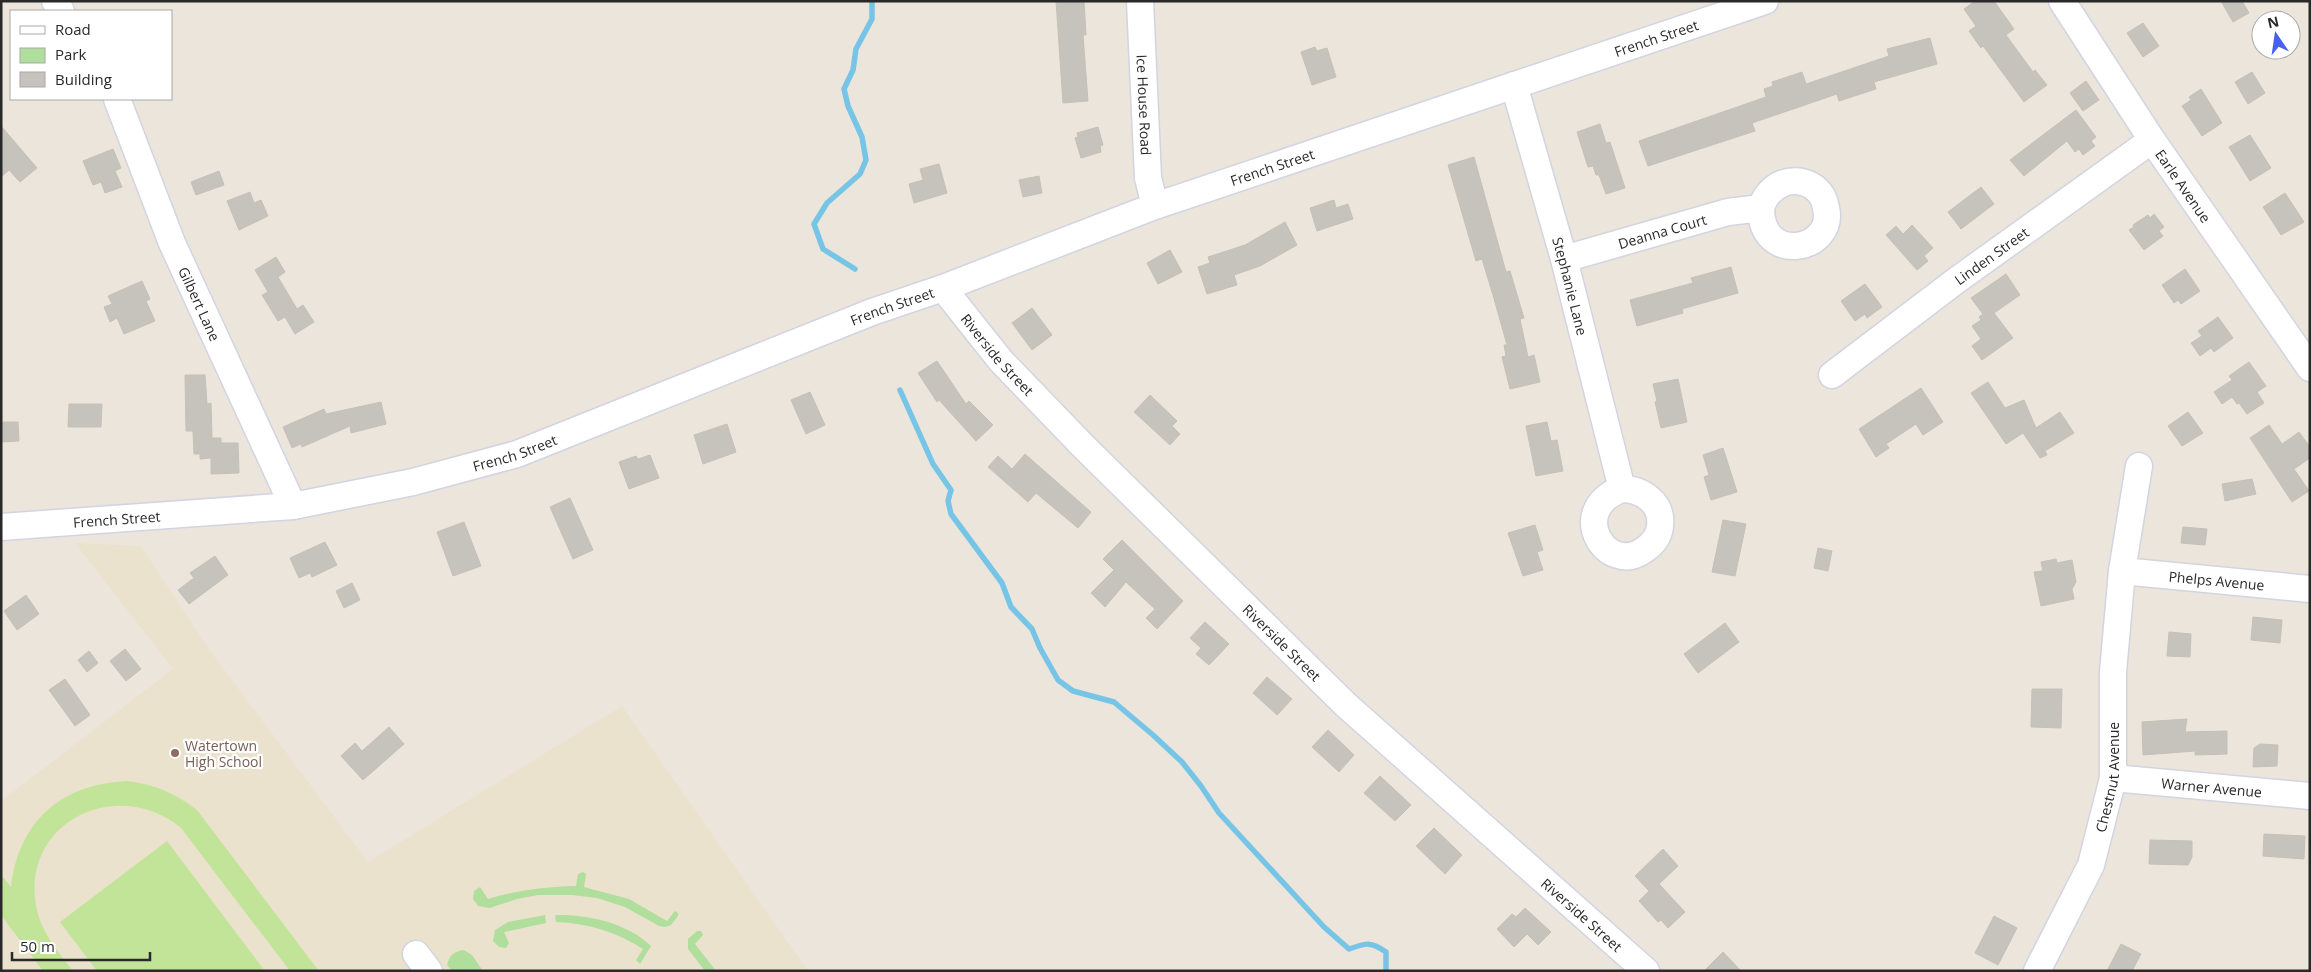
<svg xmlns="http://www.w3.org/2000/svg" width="2311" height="972" viewBox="0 0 2311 972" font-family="'Open Sans',sans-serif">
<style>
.education{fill:#ebe2cd}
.green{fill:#b0de9c}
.pitch{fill:#c2e498}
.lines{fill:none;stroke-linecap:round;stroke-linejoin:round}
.stream{stroke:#76c5e6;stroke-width:5.5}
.building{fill:#c6c2bc;stroke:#c6c1b6}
.minor-casing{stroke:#d2d4e1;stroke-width:29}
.minor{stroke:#fff;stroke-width:26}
.education-dot{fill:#8d6e63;stroke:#fff;stroke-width:2}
.labels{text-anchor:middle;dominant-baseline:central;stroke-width:4.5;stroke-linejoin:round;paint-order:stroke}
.street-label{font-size:14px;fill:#292929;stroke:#fff}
.education-label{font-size:14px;fill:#785e54;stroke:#fff;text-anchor:start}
</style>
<rect width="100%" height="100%" fill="#ebe5dc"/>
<polygon class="education" points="75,543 141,546 208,648 368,862 622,706 808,971 1,971 1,801 173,669"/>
<g class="green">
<path d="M 583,872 L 586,874 L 584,887 L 629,899 L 667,921 L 675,911 L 678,913 L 678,916 L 671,925 L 665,927 L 659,926 L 625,907 L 597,898 L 572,895 L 538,895 L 517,899 L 490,908 L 478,906 L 473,899 L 474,891 L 480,887 L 488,899 C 517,890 545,887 576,886 L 578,874 Z"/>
<polygon points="545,915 546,923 504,932 509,943 506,948 499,947 493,941 495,930 508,922"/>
<path d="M 555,915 C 587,914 628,923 651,946 L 640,964 L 636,960 L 643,949 C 617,932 587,923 556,922 Z"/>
<polygon points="697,931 701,931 703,935 695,944 716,971 705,971 688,949 688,939"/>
<path d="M 464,950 L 472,955 L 483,971 L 452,971 L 447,965 C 449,956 454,951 464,950 Z"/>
</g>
<g class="pitch">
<path d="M 127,781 C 154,784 175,793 197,810 L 319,971 L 290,971 L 181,828 C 118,776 22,821 36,905 C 40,931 58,951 73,971 L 43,971 L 1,915 L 1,879 L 3,877 L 11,887 C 19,821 61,784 127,781 Z"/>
<polygon points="167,841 265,971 97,971 60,922"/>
</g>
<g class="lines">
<g class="stream">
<polyline points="855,269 823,249 814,224 827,203 860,174 866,160 862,137 848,106 844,89 853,70 856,49 872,19 872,1"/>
<path d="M 900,390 L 933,464 L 951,490 L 948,501 L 951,514 L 1002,583 L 1011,607 L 1032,629 L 1040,648 L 1058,680 L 1073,691 L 1114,702 L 1153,735 L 1182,762 L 1201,786 L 1219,813 L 1324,927 L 1349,949 C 1366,943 1371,941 1386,952 L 1386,971"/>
</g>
</g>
<g class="building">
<polygon points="1056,1 1084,1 1086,35 1083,35 1088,101 1063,103"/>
<polygon points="1975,1 1994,1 2014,29 2006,35 2033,72 2035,70 2047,85 2024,102 1983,46 1981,48 1969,31 1976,26 1964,9"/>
<polygon points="2221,1 2242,1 2249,13 2233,22"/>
<polygon points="2143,23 2159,46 2143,57 2127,33"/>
<polygon points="1930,38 1937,64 1874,82 1876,89 1839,101 1837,94 1752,123 1755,131 1648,166 1639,141 1766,97 1764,89 1773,86 1772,82 1802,72 1806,84 1889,56 1887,49"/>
<polygon points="1315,47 1317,51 1327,48 1336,77 1312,85 1301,52"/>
<polygon points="2252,72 2265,93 2248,104 2235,82"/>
<polygon points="2086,81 2099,100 2083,111 2070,93"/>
<polygon points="2201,89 2222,123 2202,136 2182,106 2191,100 2189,97"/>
<polygon points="2076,110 2096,137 2091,141 2095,146 2083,155 2079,149 2075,152 2067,141 2024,176 2010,160"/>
<polygon points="1600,124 1606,143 1610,142 1625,188 1606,194 1599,175 1596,175 1593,166 1588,167 1577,132"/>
<polygon points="1,126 37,168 20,182 9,170 1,177"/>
<polygon points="1098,127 1103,145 1100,146 1101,152 1081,158 1075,138 1078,137 1077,133"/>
<polygon points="2250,135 2271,168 2250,181 2229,147"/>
<polygon points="113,149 121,168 115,171 122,187 105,193 101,182 93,185 83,161"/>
<polygon points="1474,157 1506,272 1510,271 1524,318 1520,319 1528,357 1534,355 1540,382 1510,389 1502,357 1506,356 1504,345 1507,345 1493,295 1482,259 1476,261 1448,165"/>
<polygon points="939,164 947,193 914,203 909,184 923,180 920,169"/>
<polygon points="219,171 224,185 196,195 191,182"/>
<polygon points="1039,176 1042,193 1023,197 1019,180"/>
<polygon points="1981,187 1994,204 1961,229 1948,212"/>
<polygon points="250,192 254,203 261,200 268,216 239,230 227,201"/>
<polygon points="2285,193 2304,222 2281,235 2263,207"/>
<polygon points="1334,200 1336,208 1348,204 1353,219 1317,231 1310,208"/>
<polygon points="2154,214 2164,227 2159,231 2163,236 2144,250 2129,230 2134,227 2133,225 2148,215 2150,218"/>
<polygon points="1285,222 1297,245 1260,266 1234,275 1237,285 1207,294 1198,267 1210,263 1208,257 1245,245"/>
<polygon points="1912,225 1933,248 1924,256 1928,261 1917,270 1886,235 1896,226 1903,234"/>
<polygon points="1170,250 1182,272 1158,284 1147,263"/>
<polygon points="276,257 285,272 278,277 297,309 303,305 314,322 295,334 285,317 278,321 262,295 268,292 255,270"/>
<polygon points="1731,267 1738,293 1682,309 1683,313 1637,326 1630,300 1693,283 1691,278"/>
<polygon points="2185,269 2200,291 2181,304 2178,300 2174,303 2162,285"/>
<polygon points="2006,274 2020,295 1994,313 2013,338 1982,360 1972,346 1981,339 1972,326 1981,320 1979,317 1983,314 1971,298"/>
<polygon points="142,281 150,299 146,301 155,321 124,334 117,318 110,322 104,307 112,304 108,296"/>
<polygon points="1865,284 1882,307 1867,318 1865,314 1855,321 1841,301"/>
<polygon points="1032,308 1052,335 1032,350 1012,323"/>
<polygon points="2218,317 2233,338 2214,352 2211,348 2200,356 2191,343 2202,336 2198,331"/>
<polygon points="937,361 966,404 969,401 993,425 976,441 939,400 937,402 918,373"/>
<polygon points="2249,362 2266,386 2257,392 2264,403 2247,414 2239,403 2237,404 2232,397 2222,404 2214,392 2232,380 2229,376"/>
<polygon points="185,375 205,375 207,404 211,403 212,438 221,438 221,443 238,443 239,473 211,474 211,458 200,459 200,454 194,454 193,431 186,431"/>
<polygon points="1678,379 1687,422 1661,428 1655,402 1657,401 1653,384"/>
<polygon points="1988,382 2005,408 2024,400 2036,428 2060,412 2074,433 2045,451 2047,455 2040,458 2023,433 2006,444 1971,393"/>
<polygon points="1921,388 1943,422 1923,435 1916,424 1886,444 1889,448 1876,457 1859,429"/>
<polygon points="810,392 825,425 806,434 791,400"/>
<polygon points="1150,395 1177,421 1172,426 1180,434 1170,445 1134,412"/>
<polygon points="381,402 386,424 351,433 350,426 302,447 301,444 292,448 283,427 324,409 326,414"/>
<polygon points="69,404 102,404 101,427 68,427"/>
<polygon points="2188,412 2203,433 2182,446 2168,426"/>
<polygon points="1,422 18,422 19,441 1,442"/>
<polygon points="1547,422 1551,441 1557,440 1563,471 1536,476 1526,426"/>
<polygon points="727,424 736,452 703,464 694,435"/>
<polygon points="2269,425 2282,444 2299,432 2310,447 2310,458 2294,469 2309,491 2292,502 2250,438"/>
<polygon points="1723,448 1737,492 1711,500 1704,477 1709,475 1703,455"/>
<polygon points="1025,454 1091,512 1078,528 1036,493 1028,502 988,467 998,456 1012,469"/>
<polygon points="650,455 659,478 629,489 619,462 636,456 638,459"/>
<polygon points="2252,479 2256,494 2225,501 2222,484"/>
<polygon points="570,498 593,550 573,559 550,507"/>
<polygon points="1723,520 1746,524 1735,576 1712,572"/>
<polygon points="464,522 481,566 453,576 437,532"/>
<polygon points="1535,525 1543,550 1537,552 1543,570 1523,576 1508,533"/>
<polygon points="2183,527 2207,529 2205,545 2181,543"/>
<polygon points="1122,540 1183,601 1157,629 1146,618 1155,609 1126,582 1105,607 1091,593 1114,570 1103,559"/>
<polygon points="325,542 337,565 312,577 310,573 299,578 290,558"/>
<polygon points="1818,548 1832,551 1828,571 1814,568"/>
<polygon points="215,556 228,575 189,604 178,590 194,578 190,573"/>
<polygon points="2056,559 2057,563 2072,560 2076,582 2072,589 2074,599 2041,606 2034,572 2043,571 2041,562"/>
<polygon points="352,583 360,600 344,608 336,591"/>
<polygon points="26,595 39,614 17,630 4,611"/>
<polygon points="2253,617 2282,620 2280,643 2251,640"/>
<polygon points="1205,622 1229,644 1209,665 1196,654 1201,648 1190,638"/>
<polygon points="1725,623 1739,642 1698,673 1684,654"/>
<polygon points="2169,632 2191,634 2190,657 2167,656"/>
<polygon points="125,649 141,669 126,681 110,661"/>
<polygon points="89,651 98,663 87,672 78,660"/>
<polygon points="1267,677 1292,699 1277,715 1253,693"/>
<polygon points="65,679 90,715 75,726 49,690"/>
<polygon points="2032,689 2062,689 2061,728 2031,727"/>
<polygon points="2187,719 2185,732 2227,731 2227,754 2195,755 2195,751 2143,755 2142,722"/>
<polygon points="389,727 404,744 363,780 341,756 355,743 362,751"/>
<polygon points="1328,730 1354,755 1339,772 1312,747"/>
<polygon points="2260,744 2278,745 2277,766 2253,767 2254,748"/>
<polygon points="1380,776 1411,805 1395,821 1364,793"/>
<polygon points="1434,828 1462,855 1445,874 1416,846"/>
<polygon points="2264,834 2305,836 2304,859 2263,856"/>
<polygon points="2150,840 2192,841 2192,857 2188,865 2149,864"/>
<polygon points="1663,849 1678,866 1659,884 1685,912 1668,928 1661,920 1658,922 1639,901 1649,891 1635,876"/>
<polygon points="1525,908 1551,932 1538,945 1527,934 1514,947 1497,929 1512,914 1516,917"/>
<polygon points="1994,916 2017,928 1998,965 1975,953"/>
<polygon points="2121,944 2141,954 2132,971 2107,971"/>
<polygon points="1723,952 1741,971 1704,971"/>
</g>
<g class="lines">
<g class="minor-casing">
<g id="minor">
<polyline points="55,1 61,11"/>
<path id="s1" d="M 1140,1 L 1148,178 L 1155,206"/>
<path id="s2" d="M 2062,1 L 2152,140 L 2310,368"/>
<path id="s3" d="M 1514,85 L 1564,259 L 1622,489 C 1642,489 1663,503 1660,526 C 1659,537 1653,544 1644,550 C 1607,577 1565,510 1622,489"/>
<path id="s4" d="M 117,99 L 172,243 L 293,506"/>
<path id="s5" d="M 1564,259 L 1728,212 L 1761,208 C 1761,266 1836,251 1826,208 C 1825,200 1821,193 1815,188 C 1794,173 1768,184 1761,208"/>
<path id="s6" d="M 943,288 L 1001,361 L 1084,447 L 1346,705 L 1646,971"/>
<path id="s7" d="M 1832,375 L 1957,280 L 2152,140"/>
<path id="s8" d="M 1,527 L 293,506 L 413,482 L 517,454 L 872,312 L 943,288 L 1155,206 L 1765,1"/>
<path id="s9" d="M 2122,571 L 2310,589"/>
<path id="s10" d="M 2113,778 L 2310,796"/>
<polyline points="416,954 429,971"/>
<path id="s11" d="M 2037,971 L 2091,865 L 2113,778 L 2113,672 L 2122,571 L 2139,466"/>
</g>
</g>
<use href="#minor" class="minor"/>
</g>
<circle class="education-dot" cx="175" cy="753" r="5"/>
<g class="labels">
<g class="street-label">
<text stroke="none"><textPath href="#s8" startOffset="1736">French Street</textPath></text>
<text stroke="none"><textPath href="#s1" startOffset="104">Ice House Road</textPath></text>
<text stroke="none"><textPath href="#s8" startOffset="1331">French Street</textPath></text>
<text stroke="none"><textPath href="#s2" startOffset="221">Earle Avenue</textPath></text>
<text stroke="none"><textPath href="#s5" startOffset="102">Deanna Court</textPath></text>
<text stroke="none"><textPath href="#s7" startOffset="199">Linden Street</textPath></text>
<text stroke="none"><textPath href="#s3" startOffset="209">Stephanie Lane</textPath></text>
<text stroke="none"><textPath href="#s4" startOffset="221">Gilbert Lane</textPath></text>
<text stroke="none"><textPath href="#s8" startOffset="926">French Street</textPath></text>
<text stroke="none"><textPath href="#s6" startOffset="86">Riverside Street</textPath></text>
<text stroke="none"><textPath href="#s8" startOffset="521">French Street</textPath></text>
<text stroke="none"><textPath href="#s8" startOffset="116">French Street</textPath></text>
<text stroke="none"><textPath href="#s9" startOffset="95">Phelps Avenue</textPath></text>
<text stroke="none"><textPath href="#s6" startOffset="491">Riverside Street</textPath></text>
<text stroke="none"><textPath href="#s11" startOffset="209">Chestnut Avenue</textPath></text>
<text stroke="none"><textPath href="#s10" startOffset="99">Warner Avenue</textPath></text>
<text stroke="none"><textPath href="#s6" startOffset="896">Riverside Street</textPath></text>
</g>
<g class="education-label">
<text x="185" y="745">Watertown<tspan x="185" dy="16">High School</tspan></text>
</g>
</g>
<rect width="2311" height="972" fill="none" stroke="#292929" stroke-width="5"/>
<rect x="10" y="10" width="162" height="90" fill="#ffffff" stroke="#a9a9a9"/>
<rect x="20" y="26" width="25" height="8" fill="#ffffff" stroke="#a9a9a9"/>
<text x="55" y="35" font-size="15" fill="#292929">Road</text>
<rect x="20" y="48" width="25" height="15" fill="#b0de9c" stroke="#a9a9a9"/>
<text x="55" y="60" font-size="15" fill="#292929">Park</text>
<rect x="20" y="72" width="25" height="15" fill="#c6c2bc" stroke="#a9a9a9"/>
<text x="55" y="85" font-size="15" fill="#292929">Building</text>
<g transform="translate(2276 35) rotate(347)"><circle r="24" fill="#ffffff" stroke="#a9a9a9"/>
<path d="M0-4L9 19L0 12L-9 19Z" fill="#4760ed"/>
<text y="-8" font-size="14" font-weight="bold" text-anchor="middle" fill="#292929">N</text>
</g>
<path d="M12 952v8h138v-8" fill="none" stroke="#292929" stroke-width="2.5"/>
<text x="20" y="952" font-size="15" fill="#292929" stroke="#ffffff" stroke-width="4" paint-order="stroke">50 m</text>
</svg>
